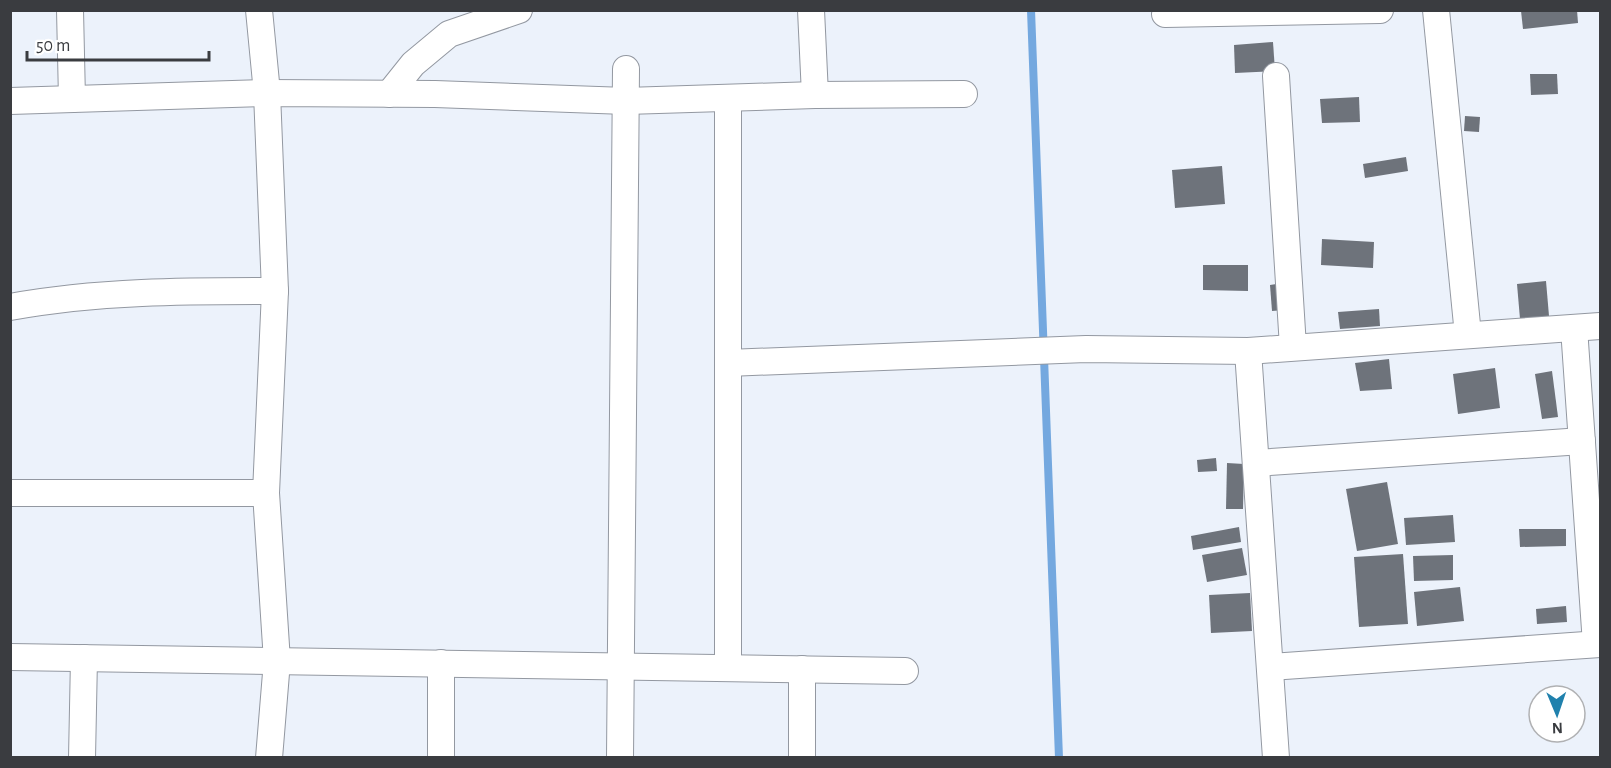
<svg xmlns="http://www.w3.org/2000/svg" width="1611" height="768" viewBox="0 0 1611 768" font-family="'Alegreya Sans',sans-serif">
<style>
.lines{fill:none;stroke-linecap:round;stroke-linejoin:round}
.stream{stroke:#74a8df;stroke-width:8}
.building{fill:#6e737b}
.minor-casing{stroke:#9398a1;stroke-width:28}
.minor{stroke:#fff;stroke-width:26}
</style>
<rect width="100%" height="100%" fill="#ecf2fb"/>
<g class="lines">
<polyline class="stream" points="1031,10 1059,758"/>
</g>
<g class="building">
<polygon points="1577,10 1578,23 1523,29 1521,11"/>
<polygon points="1273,42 1275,71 1235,73 1234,45"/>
<polygon points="1530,74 1557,74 1558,94 1531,95"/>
<polygon points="1359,97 1360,122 1322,123 1320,99"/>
<polygon points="1465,116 1480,117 1479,132 1464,131"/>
<polygon points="1406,157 1408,171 1365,178 1363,164"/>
<polygon points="1222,166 1225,204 1175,208 1172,170"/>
<polygon points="1322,239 1374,242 1373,268 1321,265"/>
<polygon points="1203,265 1248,265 1248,291 1203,290"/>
<polygon points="1546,281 1549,316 1520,319 1517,284"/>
<polygon points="1283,283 1285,310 1272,311 1270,285"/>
<polygon points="1379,309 1380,326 1340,329 1338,312"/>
<polygon points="1389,359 1392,389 1360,391 1355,363"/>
<polygon points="1495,368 1500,408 1458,414 1453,374"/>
<polygon points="1552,371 1558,417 1542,419 1535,374"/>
<polygon points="1216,458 1217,471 1198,472 1197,460"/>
<polygon points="1227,463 1244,464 1243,509 1226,509"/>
<polygon points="1387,482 1398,544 1357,551 1346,489"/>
<polygon points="1453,515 1455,542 1406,545 1404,518"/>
<polygon points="1239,527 1241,542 1193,550 1191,536"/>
<polygon points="1519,529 1566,529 1566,546 1520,547"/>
<polygon points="1242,548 1247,575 1207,582 1202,555"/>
<polygon points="1403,554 1408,624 1359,627 1354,557"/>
<polygon points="1453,555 1453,580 1414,581 1413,556"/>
<polygon points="1460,587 1464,621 1417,626 1414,592"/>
<polygon points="1250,593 1252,631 1211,633 1209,595"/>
<polygon points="1566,606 1567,622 1537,624 1536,609"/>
</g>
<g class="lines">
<g class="minor-casing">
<g id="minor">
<polyline points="70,10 72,99"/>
<polyline points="259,10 267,93 275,291 266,493 277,661 269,758"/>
<polyline points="811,10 815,95"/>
<polyline points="1436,10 1468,335"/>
<polyline points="1165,14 1380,10"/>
<polyline points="1276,76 1293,347"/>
<polyline points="389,94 413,64 449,34 519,10"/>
<polyline points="728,98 728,668"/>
<polyline points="10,101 267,93 435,94 626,101 815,95 964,94"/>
<path d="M 10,307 C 97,291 186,291 275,291"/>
<polyline points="1574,328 1596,644"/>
<polyline points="1248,351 1276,758"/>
<polyline points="728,363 1086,349 1248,351 1600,326"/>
<polyline points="1256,463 1582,441"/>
<polyline points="10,493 266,493"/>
<polyline points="10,657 905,671"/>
<polyline points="441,663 441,758"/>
<polyline points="1270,667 1600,644"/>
<polyline points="82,758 84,658"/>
<polyline points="620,758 626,69"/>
<polyline points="802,758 802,669"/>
</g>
</g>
<use href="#minor" class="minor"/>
</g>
<rect width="1611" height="768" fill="none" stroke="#3a3c40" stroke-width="24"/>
<g transform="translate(1557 714) rotate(178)"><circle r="28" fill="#ffffff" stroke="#b0b1b3" stroke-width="1.5"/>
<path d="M0-4.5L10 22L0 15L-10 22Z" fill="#2081ad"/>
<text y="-9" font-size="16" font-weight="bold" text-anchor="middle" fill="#3a3c40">N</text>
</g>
<path d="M27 51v9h182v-9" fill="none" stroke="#3a3c40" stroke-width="3"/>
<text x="36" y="51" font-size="18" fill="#3a3c40" stroke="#ffffff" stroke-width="4.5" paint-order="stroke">50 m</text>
</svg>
